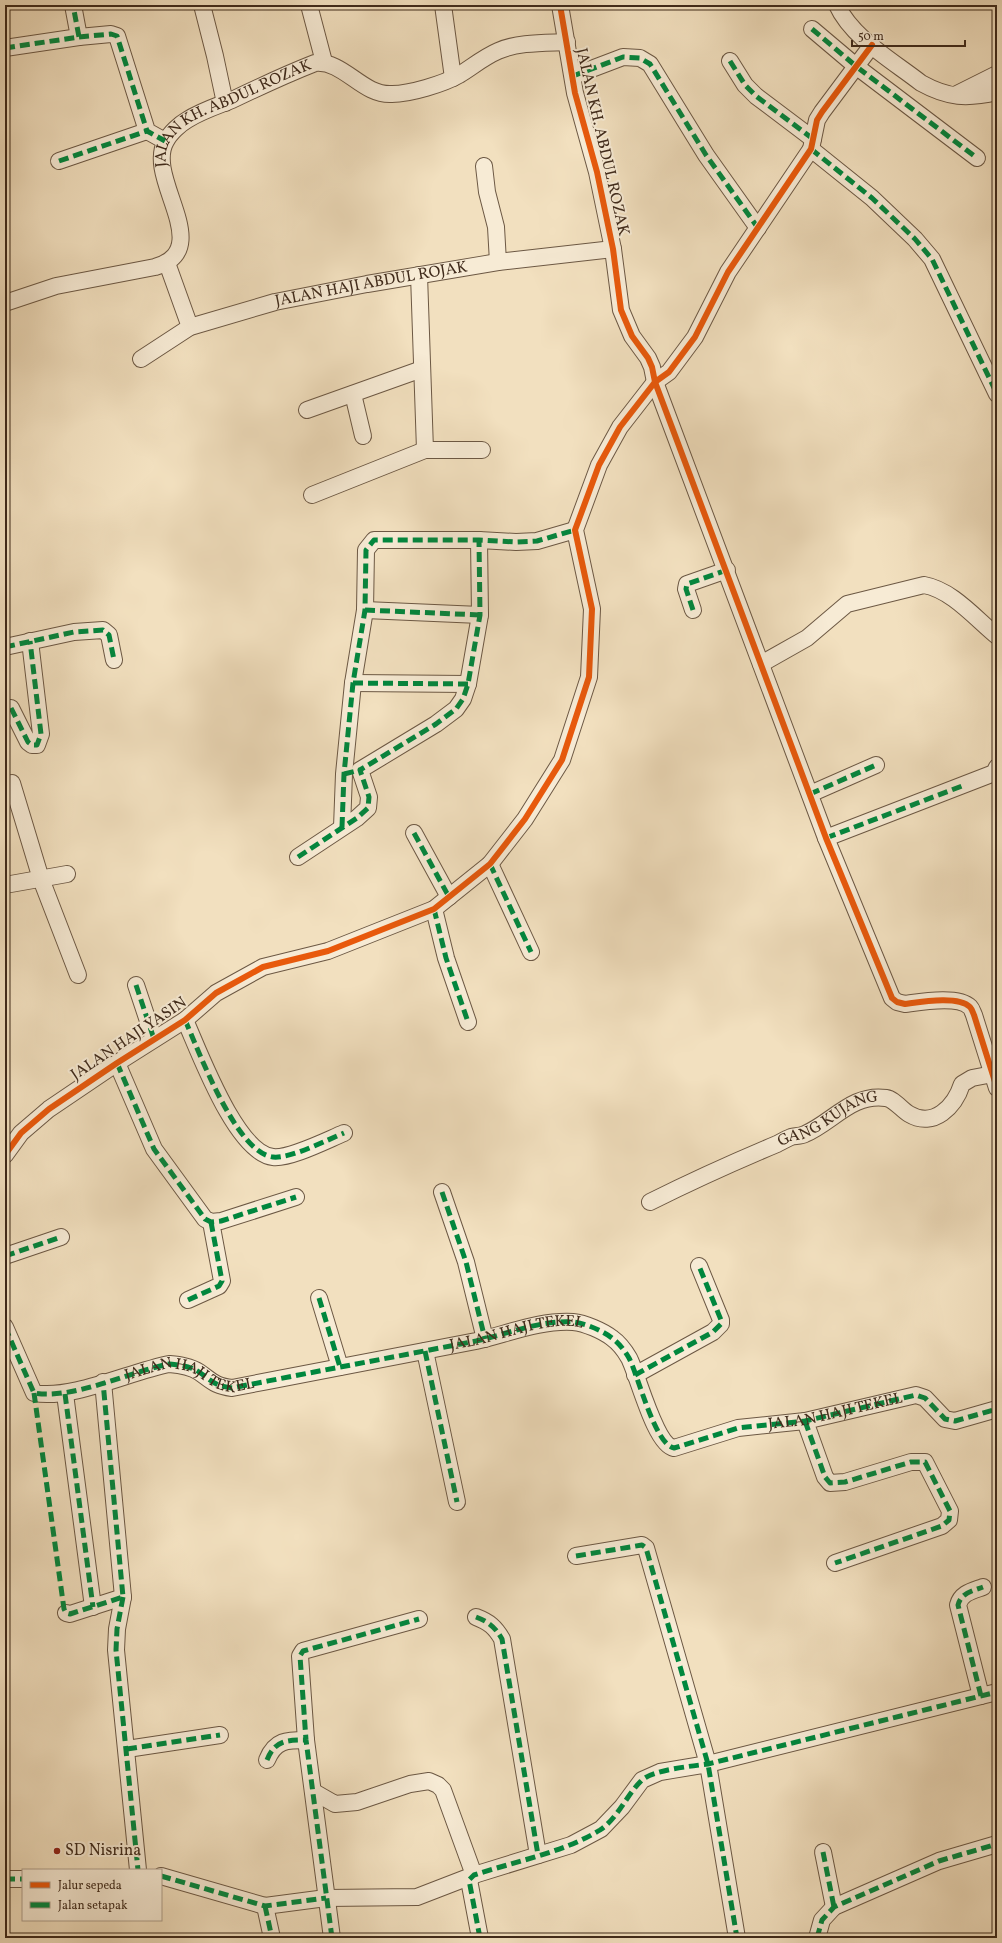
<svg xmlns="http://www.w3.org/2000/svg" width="1002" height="1943" viewBox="0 0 1002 1943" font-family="Vollkorn,serif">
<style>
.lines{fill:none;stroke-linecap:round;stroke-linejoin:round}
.minor-casing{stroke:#6c5844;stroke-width:18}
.minor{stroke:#f7ebd5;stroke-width:16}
.quiet{stroke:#00873e;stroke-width:5;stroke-dasharray:10 5;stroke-linecap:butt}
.cycleway-casing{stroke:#f7ebd5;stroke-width:8}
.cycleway{stroke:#e8590c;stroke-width:6}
.poi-dot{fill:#8f2418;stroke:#f7ebd5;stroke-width:1.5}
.labels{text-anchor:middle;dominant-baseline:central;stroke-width:4;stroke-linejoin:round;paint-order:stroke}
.street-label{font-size:16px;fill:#3f2a1b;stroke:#f7ebd5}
.poi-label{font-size:16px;fill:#3f2a1b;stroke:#f7ebd5;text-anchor:start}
</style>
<rect width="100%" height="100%" fill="#f2e0bf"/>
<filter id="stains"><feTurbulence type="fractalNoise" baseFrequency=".005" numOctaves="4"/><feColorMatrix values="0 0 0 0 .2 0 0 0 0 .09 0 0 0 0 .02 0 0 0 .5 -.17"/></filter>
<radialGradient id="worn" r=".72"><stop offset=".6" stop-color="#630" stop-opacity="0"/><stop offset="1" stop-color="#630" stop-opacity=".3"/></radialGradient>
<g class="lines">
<g class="minor-casing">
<g id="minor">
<polyline points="202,5 215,56 225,103"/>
<polyline points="309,5 324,62"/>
<polyline points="443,5 453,78"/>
<path d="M 560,5 L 575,93 L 597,172 L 613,249 L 621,310 L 632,336 L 648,358 L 652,367 L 655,382 L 826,838 L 892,998 L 897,1002 L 905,1004 C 920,1002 958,995 970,1007 C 972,1009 973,1013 974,1015 L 997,1088"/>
<path d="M 837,5 C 852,38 893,61 921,83 C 948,98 967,99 997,92"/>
<polyline points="812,29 857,67 977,158"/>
<polyline points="79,37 111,34 117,36 147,131 165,141"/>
<polyline points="5,48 79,37 73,5"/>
<polyline points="730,61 745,85 756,96 813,139"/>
<polyline points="573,76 623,57 640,58 650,64 706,155 758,228"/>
<polyline points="957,94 997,74"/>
<polyline points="811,149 872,198 915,239 932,259 997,394"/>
<polyline points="59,161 147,131"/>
<polyline points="484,166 487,192 496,227 498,262"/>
<polyline points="167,263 190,327"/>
<polyline points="419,275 425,450"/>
<path id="s1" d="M 5,303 L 56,286 L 155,267 C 217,249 144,178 166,141 C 170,133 180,124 187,120 C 201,111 217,106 232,100 C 259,87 287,74 315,63 C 344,60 362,96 392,94 C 410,94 443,84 459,75 C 472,67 484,57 498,51 C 518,42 544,43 567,42"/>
<path id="s2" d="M 141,359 L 190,327 L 275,302 L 367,284 L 498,262 L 613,249"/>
<polyline points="353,394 363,436"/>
<polyline points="307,410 422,369"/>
<polyline points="312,495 425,450 482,450"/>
<polyline points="365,610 480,615"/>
<polyline points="693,610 686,589 687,584 727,570"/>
<polyline points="5,647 74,632 103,630 109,635 114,660"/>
<path d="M 761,664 L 807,638 L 847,604 L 924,585 C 952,590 975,618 997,636"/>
<polyline points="353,683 468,684"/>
<polyline points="11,708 28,742 32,745 37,745 41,734 30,641"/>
<polyline points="12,783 41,879 78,975"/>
<polyline points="810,794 876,765"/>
<polyline points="342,827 344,774 353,683 365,610 366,550 374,540 479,540 516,542 537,541 575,530"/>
<polyline points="414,833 449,897"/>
<polyline points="826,838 994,773 997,767"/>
<polyline points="298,857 357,818 368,808 369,797 360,770 436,724 456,709 463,699 468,684 480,615 479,540"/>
<polyline points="490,864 531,952"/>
<polyline points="5,885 67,874"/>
<polyline points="434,909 446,958 468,1022"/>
<polyline points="136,985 154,1039"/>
<path d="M 185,1020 C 199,1051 236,1153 273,1157 C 290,1159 327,1140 344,1133"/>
<polyline points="117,1063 154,1149 205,1219 211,1222 221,1221 296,1197"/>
<polyline points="5,1155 21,1133 49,1109 117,1063 185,1020 216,993 263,967 328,951 434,909 490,864 525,819 562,760 589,677 592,609 575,530 599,465 620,427 655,382 669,372 695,337 728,272 811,149 817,120 822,112 872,45"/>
<polyline points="442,1192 466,1262 485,1339"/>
<path id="s3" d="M 650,1202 C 692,1181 734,1162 777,1144 C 781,1142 786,1139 791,1137 C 795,1136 801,1136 805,1134 C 833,1122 852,1093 886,1098 C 894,1099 902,1110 909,1114 C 934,1129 955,1106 962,1084 L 972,1078 L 993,1074"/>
<polyline points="5,1256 61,1237"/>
<polyline points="319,1298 340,1367"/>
<polyline points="188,1300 219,1286 222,1281 211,1222"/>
<path id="s4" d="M 5,1327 L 34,1393 C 72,1400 129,1372 169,1364 C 179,1365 190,1366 199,1372 C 212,1381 215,1386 232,1388 C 313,1372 394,1357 476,1341 C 507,1334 540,1320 573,1322 C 585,1323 603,1331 612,1338 C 619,1343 625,1351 629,1358 C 638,1375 655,1445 674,1448 L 738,1428 L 805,1421 L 916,1395 L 925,1398 L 945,1419 L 955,1421 L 997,1409"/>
<polyline points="425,1351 457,1502"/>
<polyline points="635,1375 713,1332 721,1324 721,1320 699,1266"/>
<polyline points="65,1394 93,1607"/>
<polyline points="805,1421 825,1477 830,1483 845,1482 911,1462 925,1462 950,1511 949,1520 942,1526 835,1563"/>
<polyline points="576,1556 642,1545 646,1548 708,1764 737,1938"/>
<polyline points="123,1597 117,1629 116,1650 138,1870"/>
<polyline points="66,1613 70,1614 123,1597 103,1382"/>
<path d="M 476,1617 C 489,1622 495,1627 502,1639 L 538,1855"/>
<path d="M 981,1696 L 958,1605 C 961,1593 972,1591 983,1587"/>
<polyline points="127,1749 220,1735"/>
<path d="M 267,1760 C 275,1740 287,1740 306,1740"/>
<polyline points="314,1792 335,1804 357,1802 410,1784 429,1781 438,1785 443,1790 474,1875"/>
<polyline points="823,1852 834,1907"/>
<polyline points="474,1875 469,1880 480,1938"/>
<polyline points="161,1876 265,1906 326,1898 417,1897 474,1875 571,1845 601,1829 622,1807 642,1780 660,1772 708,1764 997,1692"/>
<polyline points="5,1879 23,1879"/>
<polyline points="265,1906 272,1938"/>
<polyline points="332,1938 306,1740 300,1656 303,1651 419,1619"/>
<polyline points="817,1938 822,1920 834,1907 939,1861 997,1844"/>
</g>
</g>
<use href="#minor" class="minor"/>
<g class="quiet">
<polyline points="812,29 857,67 977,158"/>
<polyline points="79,37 111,34 117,36 147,131 165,141"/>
<polyline points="5,48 79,37 73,5"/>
<polyline points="730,61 745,85 756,96 813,139"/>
<polyline points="573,76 623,57 640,58 650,64 706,155 758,228"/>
<polyline points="811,149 872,198 915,239 932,259 997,394"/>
<polyline points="59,161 147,131"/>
<polyline points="365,610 480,615"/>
<polyline points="693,610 686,589 687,584 727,570"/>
<polyline points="5,647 74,632 103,630 109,635 114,660"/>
<polyline points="353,683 468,684"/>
<polyline points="11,708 28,742 32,745 37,745 41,734 30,641"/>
<polyline points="344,774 360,770"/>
<polyline points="810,794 876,765"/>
<polyline points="342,827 344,774 353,683 365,610 366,550 374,540 479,540 516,542 537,541 575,530"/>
<polyline points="414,833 449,897"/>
<polyline points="826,838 962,786"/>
<polyline points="298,857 357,818 368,808 369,797 360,770 436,724 456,709 463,699 468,684 480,615 479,540"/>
<polyline points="490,864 531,952"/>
<polyline points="434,909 446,958 468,1022"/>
<polyline points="136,985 154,1039"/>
<path d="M 185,1020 C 199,1051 236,1153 273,1157 C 290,1159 327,1140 344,1133"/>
<polyline points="117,1063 154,1149 205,1219 211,1222 221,1221 296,1197"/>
<polyline points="442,1192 466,1262 485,1339"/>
<polyline points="5,1256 61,1237"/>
<polyline points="319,1298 340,1367"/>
<polyline points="188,1300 219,1286 222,1281 211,1222"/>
<path d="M 5,1327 L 34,1393 C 72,1400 129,1372 169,1364 C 179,1365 190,1366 199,1372 C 212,1381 215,1386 232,1388 C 313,1372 394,1357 476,1341 C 507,1334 540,1320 573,1322 C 585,1323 603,1331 612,1338 C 619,1343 625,1351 629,1358 C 638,1375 655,1445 674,1448 L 738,1428 L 805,1421 L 916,1395 L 925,1398 L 945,1419 L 955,1421 L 997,1409"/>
<polyline points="425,1351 457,1502"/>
<polyline points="635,1375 713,1332 721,1324 721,1320 699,1266"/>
<polyline points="34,1393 64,1609 66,1613 70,1614 123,1597 103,1382"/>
<polyline points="65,1394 93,1607"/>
<polyline points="805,1421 825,1477 830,1483 845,1482 911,1462 925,1462 950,1511 949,1520 942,1526 835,1563"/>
<polyline points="576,1556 642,1545 646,1548 708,1764 737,1938"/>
<polyline points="123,1597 117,1629 116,1650 138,1870"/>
<path d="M 476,1617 C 489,1622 495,1627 502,1639 L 538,1855"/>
<path d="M 981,1696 L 958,1605 C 961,1593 972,1591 983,1587"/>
<polyline points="127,1749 220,1735"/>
<path d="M 267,1760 C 275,1740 287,1740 306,1740"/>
<polyline points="823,1852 834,1907"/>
<polyline points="161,1876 265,1906 326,1898"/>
<polyline points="5,1879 23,1879"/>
<polyline points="265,1906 272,1938"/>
<polyline points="332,1938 306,1740 300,1656 303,1651 419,1619"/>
<path d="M 480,1938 L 469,1880 L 474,1875 C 513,1862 565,1852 600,1830 C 618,1818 626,1796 641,1781 C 651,1770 692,1766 708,1764 L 997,1692"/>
<polyline points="817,1938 822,1920 834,1907 939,1861 997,1844"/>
</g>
<g class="cycleway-casing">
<g id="cycleway">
<path d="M 560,5 L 575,93 L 597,172 L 613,249 L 621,310 L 632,336 L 648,358 L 652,367 L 655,382 L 826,838 L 892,998 L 897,1002 L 905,1004 C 920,1002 958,995 970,1007 C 972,1009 973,1013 974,1015 L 997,1088"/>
<polyline points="5,1155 21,1133 49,1109 117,1063 185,1020 216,993 263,967 328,951 434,909 490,864 525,819 562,760 589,677 592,609 575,530 599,465 620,427 655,382 669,372 695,337 728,272 811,149 817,120 822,112 872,45"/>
</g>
</g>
<use href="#cycleway" class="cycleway"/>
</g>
<circle class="poi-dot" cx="57" cy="1851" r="4"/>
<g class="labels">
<g class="street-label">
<text stroke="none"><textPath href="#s1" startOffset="366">JALAN KH. ABDUL ROZAK</textPath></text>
<text transform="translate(602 142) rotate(77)">JALAN KH. ABDUL ROZAK</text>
<text stroke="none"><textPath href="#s2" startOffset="245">JALAN HAJI ABDUL ROJAK</textPath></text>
<text transform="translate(129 1039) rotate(-34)">JALAN HAJI YASIN</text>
<text stroke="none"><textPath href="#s3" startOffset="197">GANG KUJANG</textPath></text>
<text stroke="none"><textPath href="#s4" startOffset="570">JALAN HAJI TEKEL</textPath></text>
<text stroke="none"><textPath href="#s4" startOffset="234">JALAN HAJI TEKEL</textPath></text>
<text stroke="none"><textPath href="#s4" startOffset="965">JALAN HAJI TEKEL</textPath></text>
</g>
<g class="poi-label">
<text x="65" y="1851">SD Nisrina</text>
</g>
</g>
<rect width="1002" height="1943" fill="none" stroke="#f2e0bf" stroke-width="20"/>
<rect x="6" y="6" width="990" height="1931" fill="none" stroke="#3f2a1b" stroke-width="2"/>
<rect x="10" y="10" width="982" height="1923" fill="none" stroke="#3f2a1b"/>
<rect x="22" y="1869" width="140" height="52" fill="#f7ebd5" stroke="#ad9e8b"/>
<rect x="30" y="1882" width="20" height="6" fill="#e8590c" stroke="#ad9e8b"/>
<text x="58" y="1889" font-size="12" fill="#3f2a1b">Jalur sepeda</text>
<rect x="30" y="1902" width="20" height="6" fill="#00873e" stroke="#ad9e8b"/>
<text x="58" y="1909" font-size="12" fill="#3f2a1b">Jalan setapak</text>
<path d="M852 40v6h113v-6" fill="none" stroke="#3f2a1b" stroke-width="2"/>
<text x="858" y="40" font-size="12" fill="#3f2a1b" stroke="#f7ebd5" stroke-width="3" paint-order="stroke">50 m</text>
<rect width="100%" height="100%" filter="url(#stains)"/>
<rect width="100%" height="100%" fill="url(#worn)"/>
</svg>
